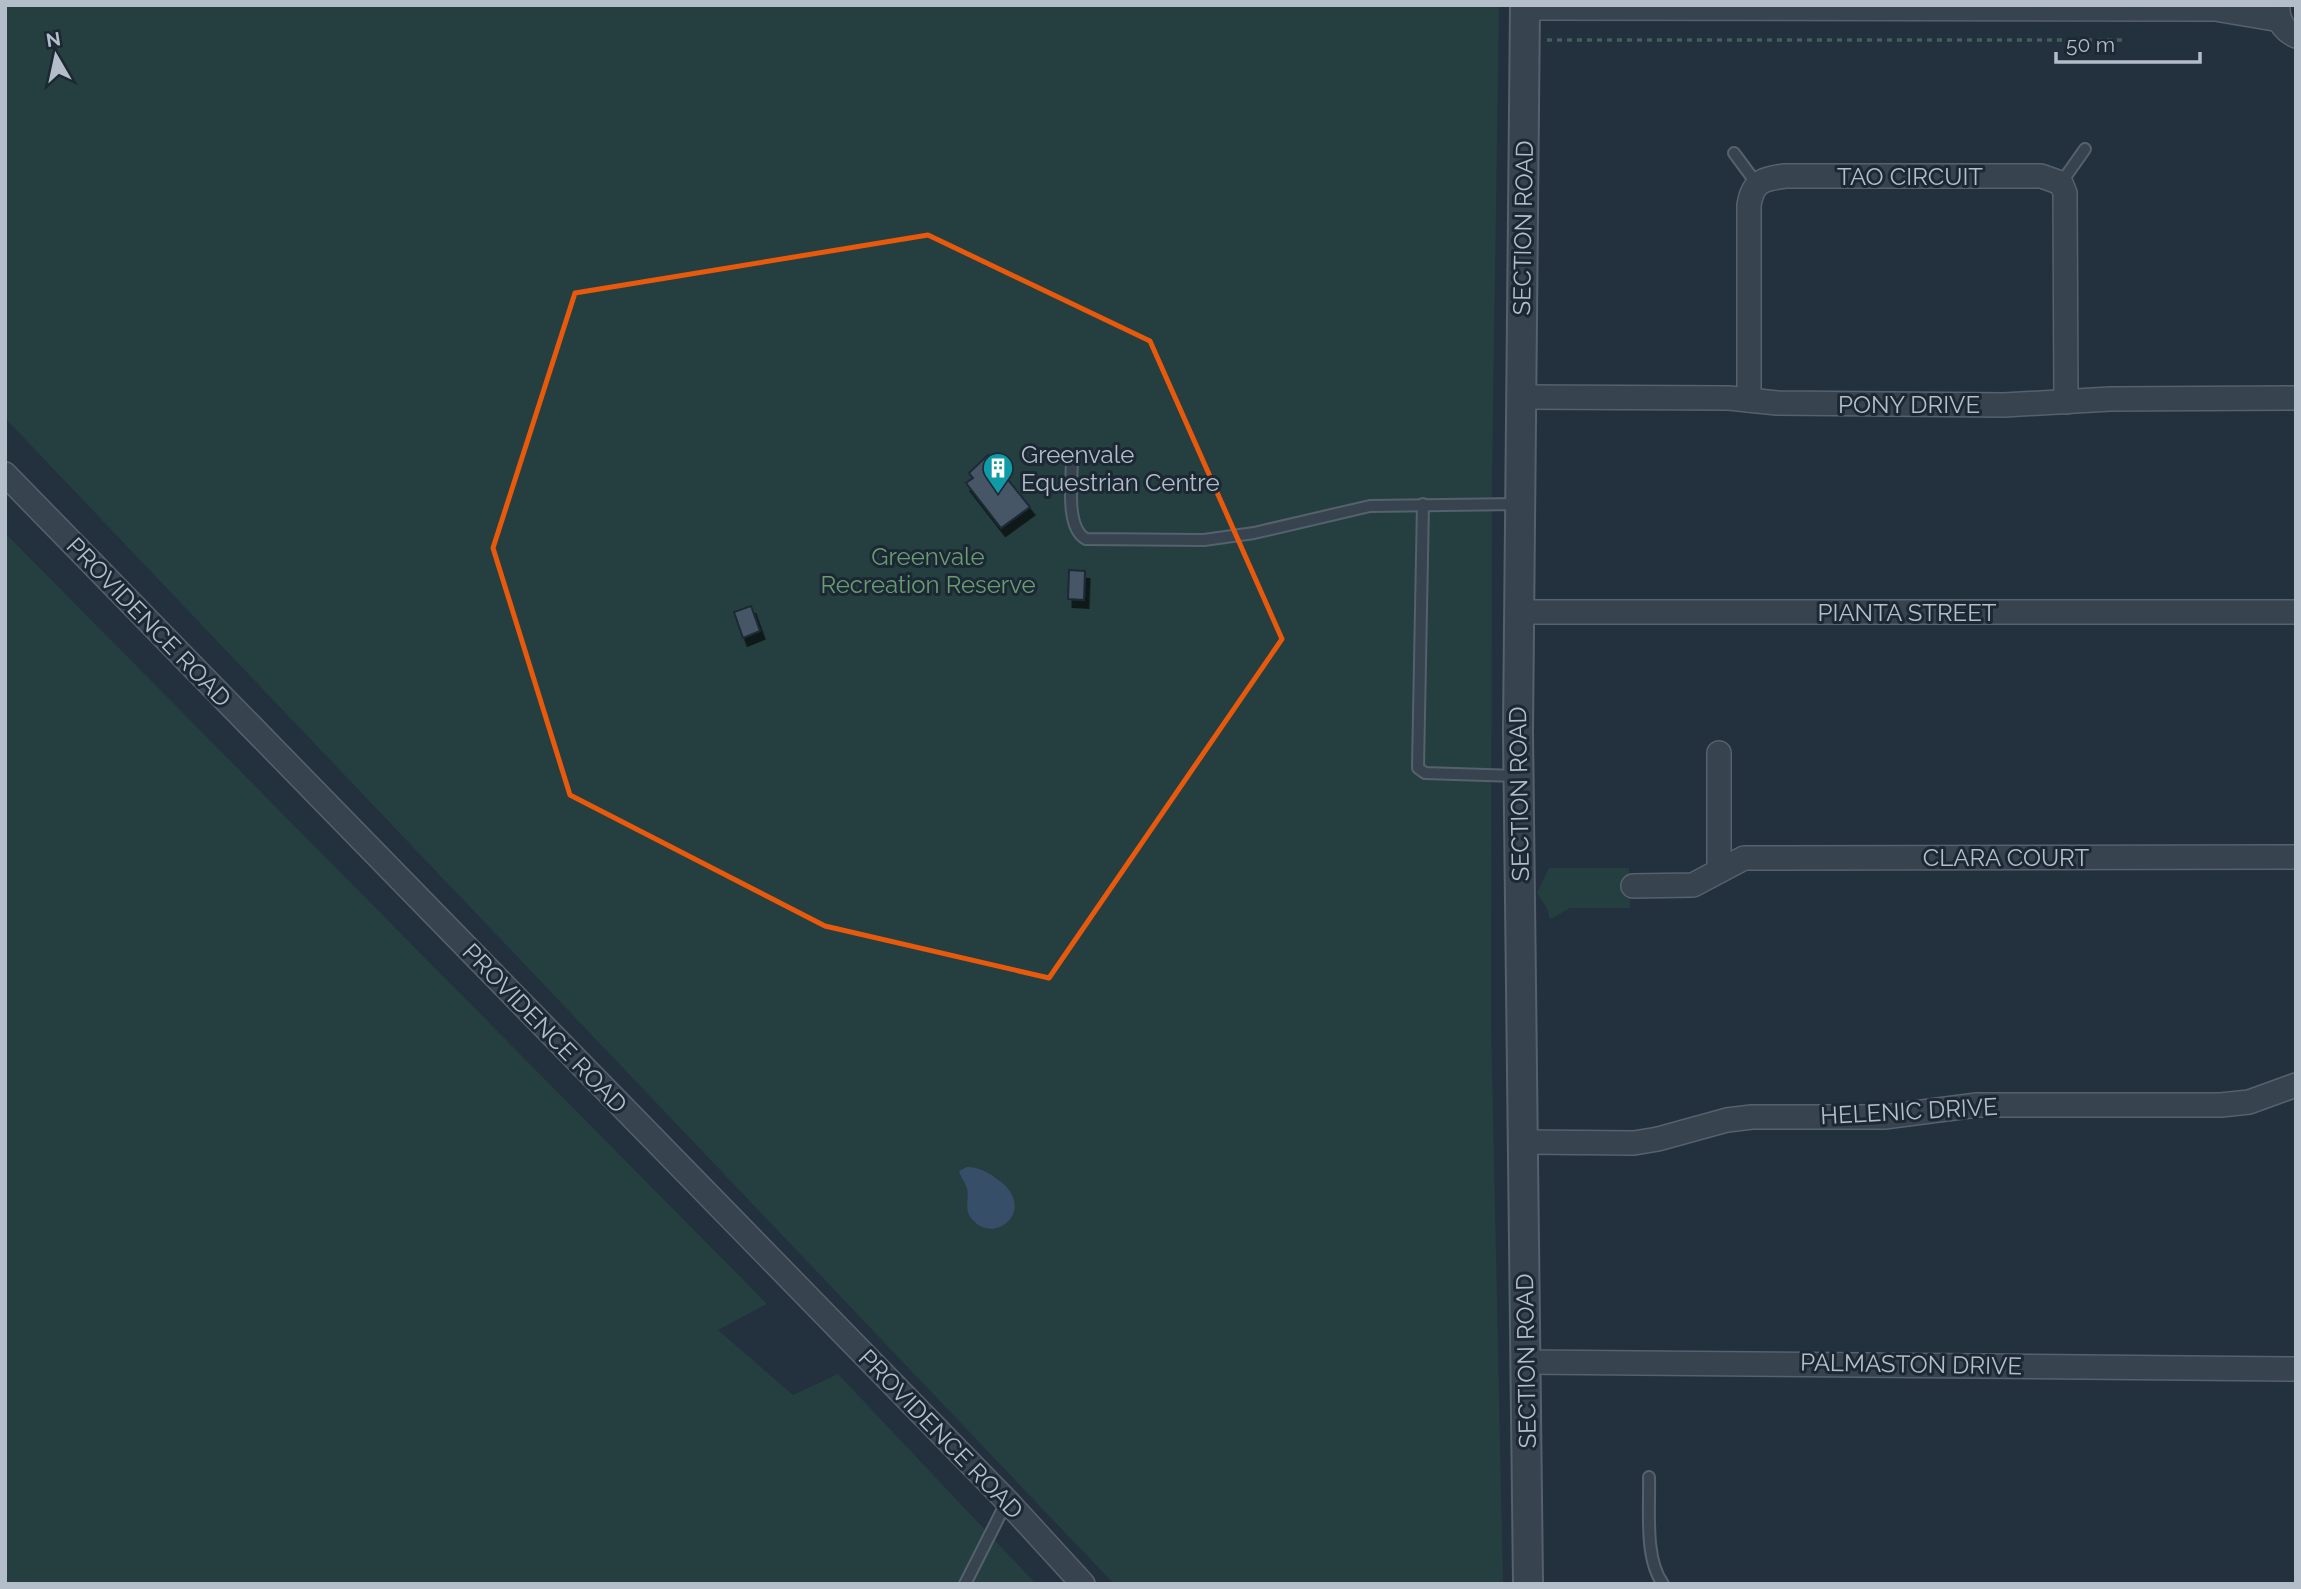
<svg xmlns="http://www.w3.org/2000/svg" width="2301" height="1589" viewBox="0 0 2301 1589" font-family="Raleway,sans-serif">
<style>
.green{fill:#253f40}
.water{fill:#364e67}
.building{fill:#475766;stroke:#1e2a36;stroke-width:2;filter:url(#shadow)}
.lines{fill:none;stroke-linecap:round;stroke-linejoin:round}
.service-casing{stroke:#55616d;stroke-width:14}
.minor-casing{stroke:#55616d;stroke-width:26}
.tertiary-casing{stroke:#55616d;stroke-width:32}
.path{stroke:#435c5d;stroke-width:3.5;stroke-dasharray:5 5;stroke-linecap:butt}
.service{stroke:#37434f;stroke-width:10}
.minor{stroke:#37434f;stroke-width:23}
.tertiary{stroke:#37434f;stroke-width:28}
.marked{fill:none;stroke:#e8590c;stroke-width:5;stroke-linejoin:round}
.labels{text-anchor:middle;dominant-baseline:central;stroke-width:6;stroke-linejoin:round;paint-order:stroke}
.street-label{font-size:24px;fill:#b3beca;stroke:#1c2834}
.poi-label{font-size:24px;fill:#b3beca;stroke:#1c2834;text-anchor:start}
.park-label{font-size:24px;fill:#699c71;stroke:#1c2834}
</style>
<defs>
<filter id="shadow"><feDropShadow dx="4.5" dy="8" stdDeviation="0" flood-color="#0009"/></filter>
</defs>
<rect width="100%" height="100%" fill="#23313f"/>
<g class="green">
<polygon points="5,5 1499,5 1492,474 1491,1023 1503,1584 1114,1584 5,418"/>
<polygon points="5,533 767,1304 718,1330 793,1395 838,1374 1036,1584 5,1584"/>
<polygon points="1549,868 1629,868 1630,908 1570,908 1550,919 1547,908 1537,893"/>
</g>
<path class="water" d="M 967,1167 C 979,1167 988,1172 997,1179 C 1040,1208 994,1248 971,1218 C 963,1208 971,1196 966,1186 C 964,1180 961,1178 959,1171 Z"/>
<g class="building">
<polygon points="988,455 1030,507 1001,528 966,483 973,478 969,473"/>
<polygon points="1069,570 1085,571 1084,600 1068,599"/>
<polygon points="751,606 760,631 743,638 734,612"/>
</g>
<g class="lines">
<g class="service-casing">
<g id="service">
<polyline points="1734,153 1757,184"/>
<polyline points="2061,183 2085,149"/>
<path d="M 1072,459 C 1072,480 1065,528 1086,539 L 1204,540 L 1254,533 L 1370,506 L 1518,504"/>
<polyline points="1423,504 1418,768 1425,773 1516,776"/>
<path d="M 1649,1477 C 1650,1509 1644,1558 1663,1584"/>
<polyline points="965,1584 1007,1501"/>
</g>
</g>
<g class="minor-casing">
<g id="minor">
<path d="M 2278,5 C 2277,20 2283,30 2296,36"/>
<polyline points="1525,8 2215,9 2280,20"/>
<polyline points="1522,397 1729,398 1777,403 2004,405 2110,399 2296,398"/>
<path d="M 1749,400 L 1749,205 C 1753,181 1763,179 1785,176 L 2041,176 L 2061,183 L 2065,193 L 2066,402"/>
<polyline points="5,474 1007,1501 1083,1584"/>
<polyline points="1518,612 2296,612"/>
<polyline points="1719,753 1719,871"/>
<polyline points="1633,886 1693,885 1744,858 2296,857"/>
<polyline points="1523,1142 1634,1143 1658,1139 1727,1120 1752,1117 1884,1117 1977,1105 2221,1105 2249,1102 2296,1085"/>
<polyline points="1525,1362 2296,1369"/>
</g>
</g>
<g class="tertiary-casing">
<polyline id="tertiary" points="1525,5 1518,731 1528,1584"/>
</g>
<polyline class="path" points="1547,40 2122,40"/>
<use href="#service" class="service"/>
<use href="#minor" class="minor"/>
<use href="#tertiary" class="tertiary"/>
</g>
<path class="marked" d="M 928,235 L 1150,341 L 1282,639 L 1049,978 L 825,926 L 570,795 L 493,548 L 575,293 Z"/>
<defs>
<g id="building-pin" transform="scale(1.575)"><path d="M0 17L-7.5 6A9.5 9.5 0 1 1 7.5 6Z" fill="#0f9aa8" stroke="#1c2834"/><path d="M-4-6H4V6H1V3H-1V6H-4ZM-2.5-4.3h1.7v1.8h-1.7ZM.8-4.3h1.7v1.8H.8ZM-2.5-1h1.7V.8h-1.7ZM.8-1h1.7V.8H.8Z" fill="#fff"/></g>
</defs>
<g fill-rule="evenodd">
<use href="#building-pin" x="998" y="468"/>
</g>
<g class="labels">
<g class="street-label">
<text x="1910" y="176">TAO CIRCUIT</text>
<text transform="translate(1523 228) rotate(-89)">SECTION ROAD</text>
<text x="1909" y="404">PONY DRIVE</text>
<text x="1907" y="612">PIANTA STREET</text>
<text transform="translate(149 622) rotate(46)">PROVIDENCE ROAD</text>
<text transform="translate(1519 794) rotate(-91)">SECTION ROAD</text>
<text x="2006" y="857">CLARA COURT</text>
<text transform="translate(545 1028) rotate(46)">PROVIDENCE ROAD</text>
<text transform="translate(1909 1111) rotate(-3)">HELENIC DRIVE</text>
<text transform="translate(1526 1361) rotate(-91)">SECTION ROAD</text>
<text transform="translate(1911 1364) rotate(1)">PALMASTON DRIVE</text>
<text transform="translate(941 1434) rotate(46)">PROVIDENCE ROAD</text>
</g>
<g class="poi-label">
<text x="1021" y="454">Greenvale<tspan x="1021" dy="28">Equestrian Centre</tspan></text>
</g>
<g class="park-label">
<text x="928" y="556">Greenvale<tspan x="928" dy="28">Recreation Reserve</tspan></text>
</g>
</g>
<rect width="2301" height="1589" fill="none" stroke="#b3beca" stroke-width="14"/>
<g transform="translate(56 56) rotate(351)" stroke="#1c2834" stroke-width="5" paint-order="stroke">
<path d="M0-5L12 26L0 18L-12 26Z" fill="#b3beca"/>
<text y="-10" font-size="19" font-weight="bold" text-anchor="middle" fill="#b3beca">N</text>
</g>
<path d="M2056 52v10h144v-10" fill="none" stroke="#b3beca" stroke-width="3.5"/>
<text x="2066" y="52" font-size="21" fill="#b3beca" stroke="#1c2834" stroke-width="5" paint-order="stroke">50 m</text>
</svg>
